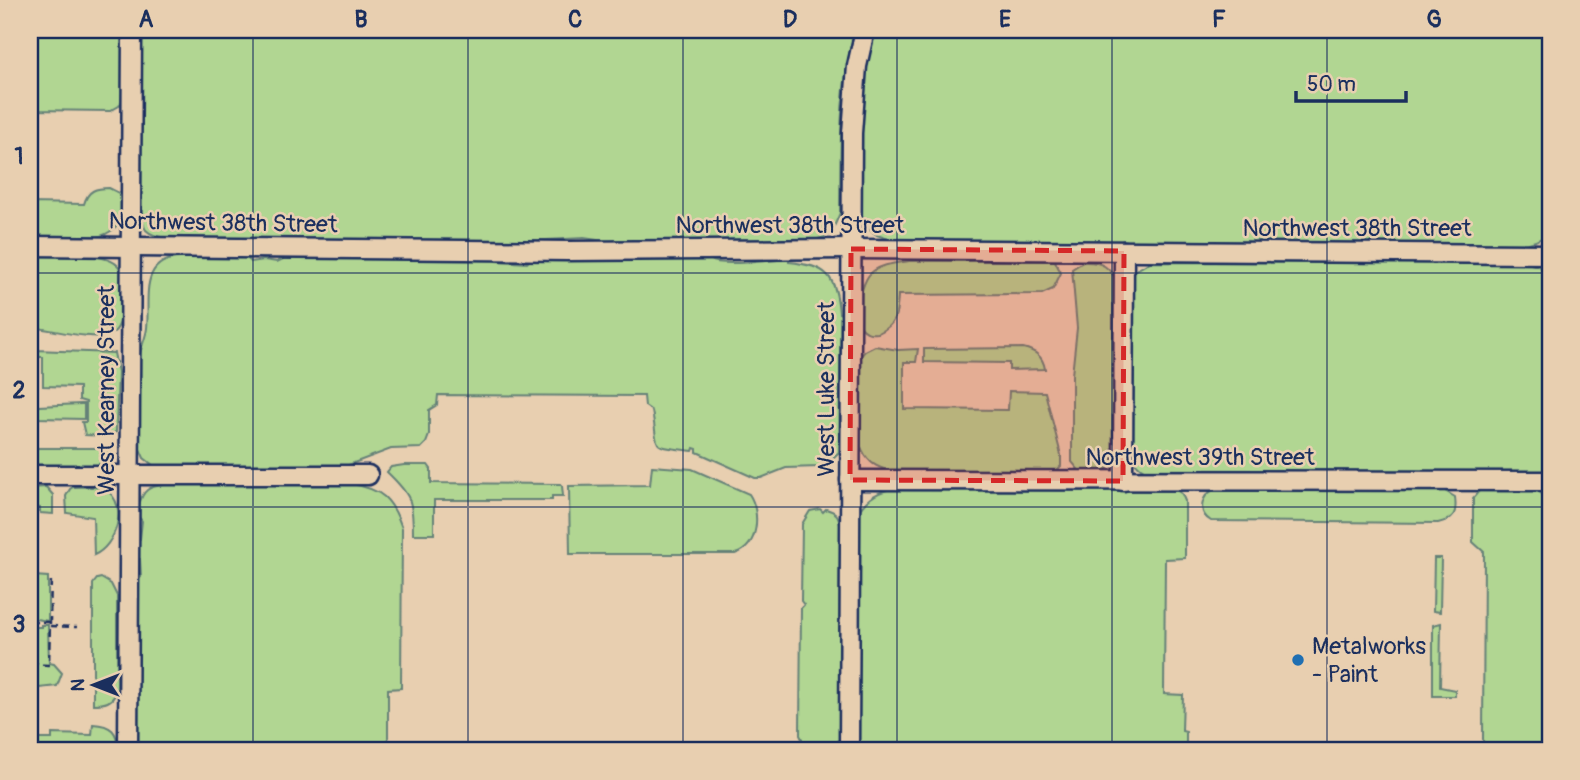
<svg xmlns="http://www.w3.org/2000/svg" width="1580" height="780" viewBox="0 0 1580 780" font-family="Pangolin,sans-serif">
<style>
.green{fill:#b1d692;stroke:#668278;stroke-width:2}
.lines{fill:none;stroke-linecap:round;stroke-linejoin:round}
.minor-casing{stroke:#1b2f5e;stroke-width:23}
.path{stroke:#1b2f5e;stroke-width:2.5;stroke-dasharray:7 5;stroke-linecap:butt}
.minor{stroke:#e8cfb0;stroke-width:18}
.marked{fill:#d62828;fill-opacity:0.2;stroke:#d62828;stroke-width:5;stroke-dasharray:14 9;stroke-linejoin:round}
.grid{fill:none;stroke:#1b2f5e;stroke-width:2;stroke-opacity:0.55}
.poi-dot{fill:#1f6fb2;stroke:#e8cfb0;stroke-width:2.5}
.labels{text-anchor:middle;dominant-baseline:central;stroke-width:5;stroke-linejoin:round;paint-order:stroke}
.street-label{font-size:24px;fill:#1b2f5e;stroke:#e8cfb0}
.poi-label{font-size:24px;fill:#1b2f5e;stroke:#e8cfb0;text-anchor:start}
.neatline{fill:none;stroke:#1b2f5e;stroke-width:2.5}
.grid-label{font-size:23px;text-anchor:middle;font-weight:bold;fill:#1b2f5e}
</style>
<rect width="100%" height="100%" fill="#e8cfb0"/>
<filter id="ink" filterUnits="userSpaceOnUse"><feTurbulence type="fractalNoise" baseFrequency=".0143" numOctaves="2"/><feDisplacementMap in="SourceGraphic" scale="14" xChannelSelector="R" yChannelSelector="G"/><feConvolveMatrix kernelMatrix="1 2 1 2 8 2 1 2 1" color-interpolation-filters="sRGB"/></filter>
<g filter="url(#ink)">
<g class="green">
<polygon points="30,30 124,30 123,99 119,106 110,111 30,110"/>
<path d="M 139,30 L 855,30 C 838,89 841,153 840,213 L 833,229 L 825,237 L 810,241 L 611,242 L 584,238 L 527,241 L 166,238 C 159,237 151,235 146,230 C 134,215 139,59 139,30 Z"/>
<path d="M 871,30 L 1550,30 L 1550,230 C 1538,248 1507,245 1488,246 L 894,241 L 877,235 L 866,227 L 856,200 L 858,105 Z"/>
<path d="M 109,188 L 119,193 C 123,202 123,210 120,219 C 110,248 55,238 30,238 L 30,203 L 84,204 C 88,190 96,188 109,188 Z"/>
<path d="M 30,256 C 49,256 108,250 119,267 C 125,277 122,295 122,305 C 122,315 121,329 111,334 C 97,342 47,328 30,327 Z"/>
<path d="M 181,256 L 247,258 L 251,262 L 264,260 L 277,262 L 285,258 L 494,259 L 496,261 L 527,263 L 531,259 L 711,260 C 720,267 773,260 789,259 L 789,262 C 827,266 836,275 839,313 L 841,314 L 839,452 L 827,464 L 819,467 L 786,468 L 761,478 L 755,478 L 697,452 L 697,449 L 694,448 L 693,451 C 648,445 660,452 652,411 L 645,406 L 644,396 L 438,395 L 437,405 L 429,410 L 429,435 L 426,443 L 421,448 L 391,449 L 343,467 L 163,468 L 153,465 L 144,458 L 140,449 L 135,401 L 136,356 L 140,355 C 141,346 146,338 147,328 C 150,300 138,259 181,258 Z"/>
<path d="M 909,261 L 1055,261 L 1061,273 L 1053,289 L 1042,294 L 898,295 C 897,314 897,324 878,333 C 874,333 870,334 867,332 C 850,325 861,280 872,272 C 882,264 897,263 909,261 Z"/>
<path d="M 1083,262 C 1102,261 1110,267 1118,284 L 1116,455 L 1112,464 L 1102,473 L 1082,474 L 1072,462 L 1072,375 L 1077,328 L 1072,269 Z"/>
<path d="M 1150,262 L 1527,263 L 1541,267 L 1550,276 L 1550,470 L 1538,474 L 1150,473 C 1140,469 1135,464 1131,454 L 1132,281 L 1135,271 Z"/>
<path d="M 875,346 L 898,350 L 918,349 L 916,362 L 904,362 L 904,409 L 1008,410 L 1009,391 L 1045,392 L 1061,455 L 1061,466 L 1055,472 L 891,472 C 885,469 876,467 871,462 C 848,442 857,385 859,358 L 865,351 Z"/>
<path d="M 1023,348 C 1035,351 1043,356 1045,369 L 1009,370 L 1009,363 L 924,362 L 924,349 Z"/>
<polygon points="34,350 114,353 118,372 116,432 107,436 85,435 82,422 86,422 86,402 79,400 79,387 43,386 43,357 30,357 30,352"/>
<polygon points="81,404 84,404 84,419 37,418 37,408 39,406"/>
<polygon points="30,448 104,448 115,455 111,461 99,469 30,468"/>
<path d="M 404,465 L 428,465 L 431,469 L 431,483 L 560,484 L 562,486 L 563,496 L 552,496 L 552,500 L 434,500 L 434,534 L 413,534 C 413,500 411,495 387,472 L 391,467 Z"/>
<path d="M 652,466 L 692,469 L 749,494 C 761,512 759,547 735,554 L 570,554 L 569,486 L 650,485 Z"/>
<path d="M 351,484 C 382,489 392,499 402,528 L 401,688 L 388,689 L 388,750 L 135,750 L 136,583 L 141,577 L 140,559 L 136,559 L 136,541 L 140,539 L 142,521 C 136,513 137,512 139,505 C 143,490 149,486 165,485 Z"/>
<polygon points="46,487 53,495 53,514 40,513 40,508 30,507 30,488"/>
<path d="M 73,487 C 83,487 98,485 106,490 C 130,506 115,546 94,555 L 93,517 L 67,513 L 66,496 L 70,489 Z"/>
<path d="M 891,489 L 1176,490 L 1182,494 L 1185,501 L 1185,558 L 1165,559 L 1164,694 L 1183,695 L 1182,731 L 1186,732 L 1186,746 L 1183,750 L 855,750 L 856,516 C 864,501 874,493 891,489 Z"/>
<path d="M 1214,490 L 1443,490 L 1455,497 C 1457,513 1455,519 1438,523 L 1211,521 C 1197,513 1201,495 1214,490 Z"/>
<polygon points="1479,491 1537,491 1550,498 1550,746 1545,750 1489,750 1483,741 1484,552 1473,542 1473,498"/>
<path d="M 820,509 L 823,512 L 826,509 C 836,512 839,515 840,525 L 839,750 L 800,750 L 802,739 L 800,735 L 801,608 L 804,605 L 801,601 L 802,524 L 810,511 Z"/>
<polygon points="1434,558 1441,558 1440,612 1433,611"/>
<polygon points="34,576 48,577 48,621 30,618 30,583"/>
<path d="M 101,578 L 111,584 L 117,596 L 117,691 C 112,703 105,704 93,704 L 93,584 L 97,579 Z"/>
<polygon points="1441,623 1440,687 1455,690 1455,696 1433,696 1433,625"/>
<path d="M 41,625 L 48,625 L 49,663 L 54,664 L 62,673 L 57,686 L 30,689 L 30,664 L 36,666 L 37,663 L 35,663 C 34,650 30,639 30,627 L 41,627 Z"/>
<path d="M 93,724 C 111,725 118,731 118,750 L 30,750 L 30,739 L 52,739 L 52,734 L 92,735 Z"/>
</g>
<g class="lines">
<g class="minor-casing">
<g id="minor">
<polyline points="30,246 568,251 851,249 1550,254"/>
<polyline points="30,475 368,475"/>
<polyline points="850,480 1550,481"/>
<polyline points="1123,481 1124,251"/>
<polyline points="128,750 132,30"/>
<polyline points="849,750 852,133 857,66 865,30"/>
</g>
</g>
<g class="path">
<polyline points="30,622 50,622"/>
<polyline points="50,626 77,627"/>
<polyline points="31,645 31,663"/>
<polyline points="30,664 49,665 51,576"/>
</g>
<use href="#minor" class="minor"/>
</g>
</g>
<path class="marked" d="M 851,249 L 1124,251 L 1123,481 L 850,480 Z"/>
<path class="grid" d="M 253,30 L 253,750M 468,30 L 468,750M 683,30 L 683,750M 897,30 L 897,750M 1112,30 L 1112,750M 1327,30 L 1327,750M 30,273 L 1550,273M 30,507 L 1550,507"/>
<circle class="poi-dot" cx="1298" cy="660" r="7"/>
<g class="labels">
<g class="street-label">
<text transform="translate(223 223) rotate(1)">Northwest 38th Street</text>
<text x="790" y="225">Northwest 38th Street</text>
<text x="1357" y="228">Northwest 38th Street</text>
<text transform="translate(826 389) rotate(-90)">West Luke Street</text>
<text transform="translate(106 390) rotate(-90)">West Kearney Street</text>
<text x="1200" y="457">Northwest 39th Street</text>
</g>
<g class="poi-label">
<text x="1312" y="646">Metalworks<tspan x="1312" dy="28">- Paint</tspan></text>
</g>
</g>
<rect width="1580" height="780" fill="none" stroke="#e8cfb0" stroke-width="77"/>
<g transform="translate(94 685) rotate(270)" stroke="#e8cfb0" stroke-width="5" paint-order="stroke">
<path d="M0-5L12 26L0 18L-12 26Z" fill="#1b2f5e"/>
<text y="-10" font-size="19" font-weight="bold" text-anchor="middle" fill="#1b2f5e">N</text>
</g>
<path d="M1296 91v10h110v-10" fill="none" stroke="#1b2f5e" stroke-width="3.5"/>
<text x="1307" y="91" font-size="21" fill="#1b2f5e" stroke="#e8cfb0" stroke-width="5" paint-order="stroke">50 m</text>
<rect x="38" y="38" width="1504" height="704" class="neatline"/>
<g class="grid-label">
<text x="146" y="27">A</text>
<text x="361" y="27">B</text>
<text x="575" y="27">C</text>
<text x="790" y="27">D</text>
<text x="1005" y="27">E</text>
<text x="1219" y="27">F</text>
<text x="1434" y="27">G</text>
<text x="19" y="164">1</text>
<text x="19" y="398">2</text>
<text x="19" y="632">3</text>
</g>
</svg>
